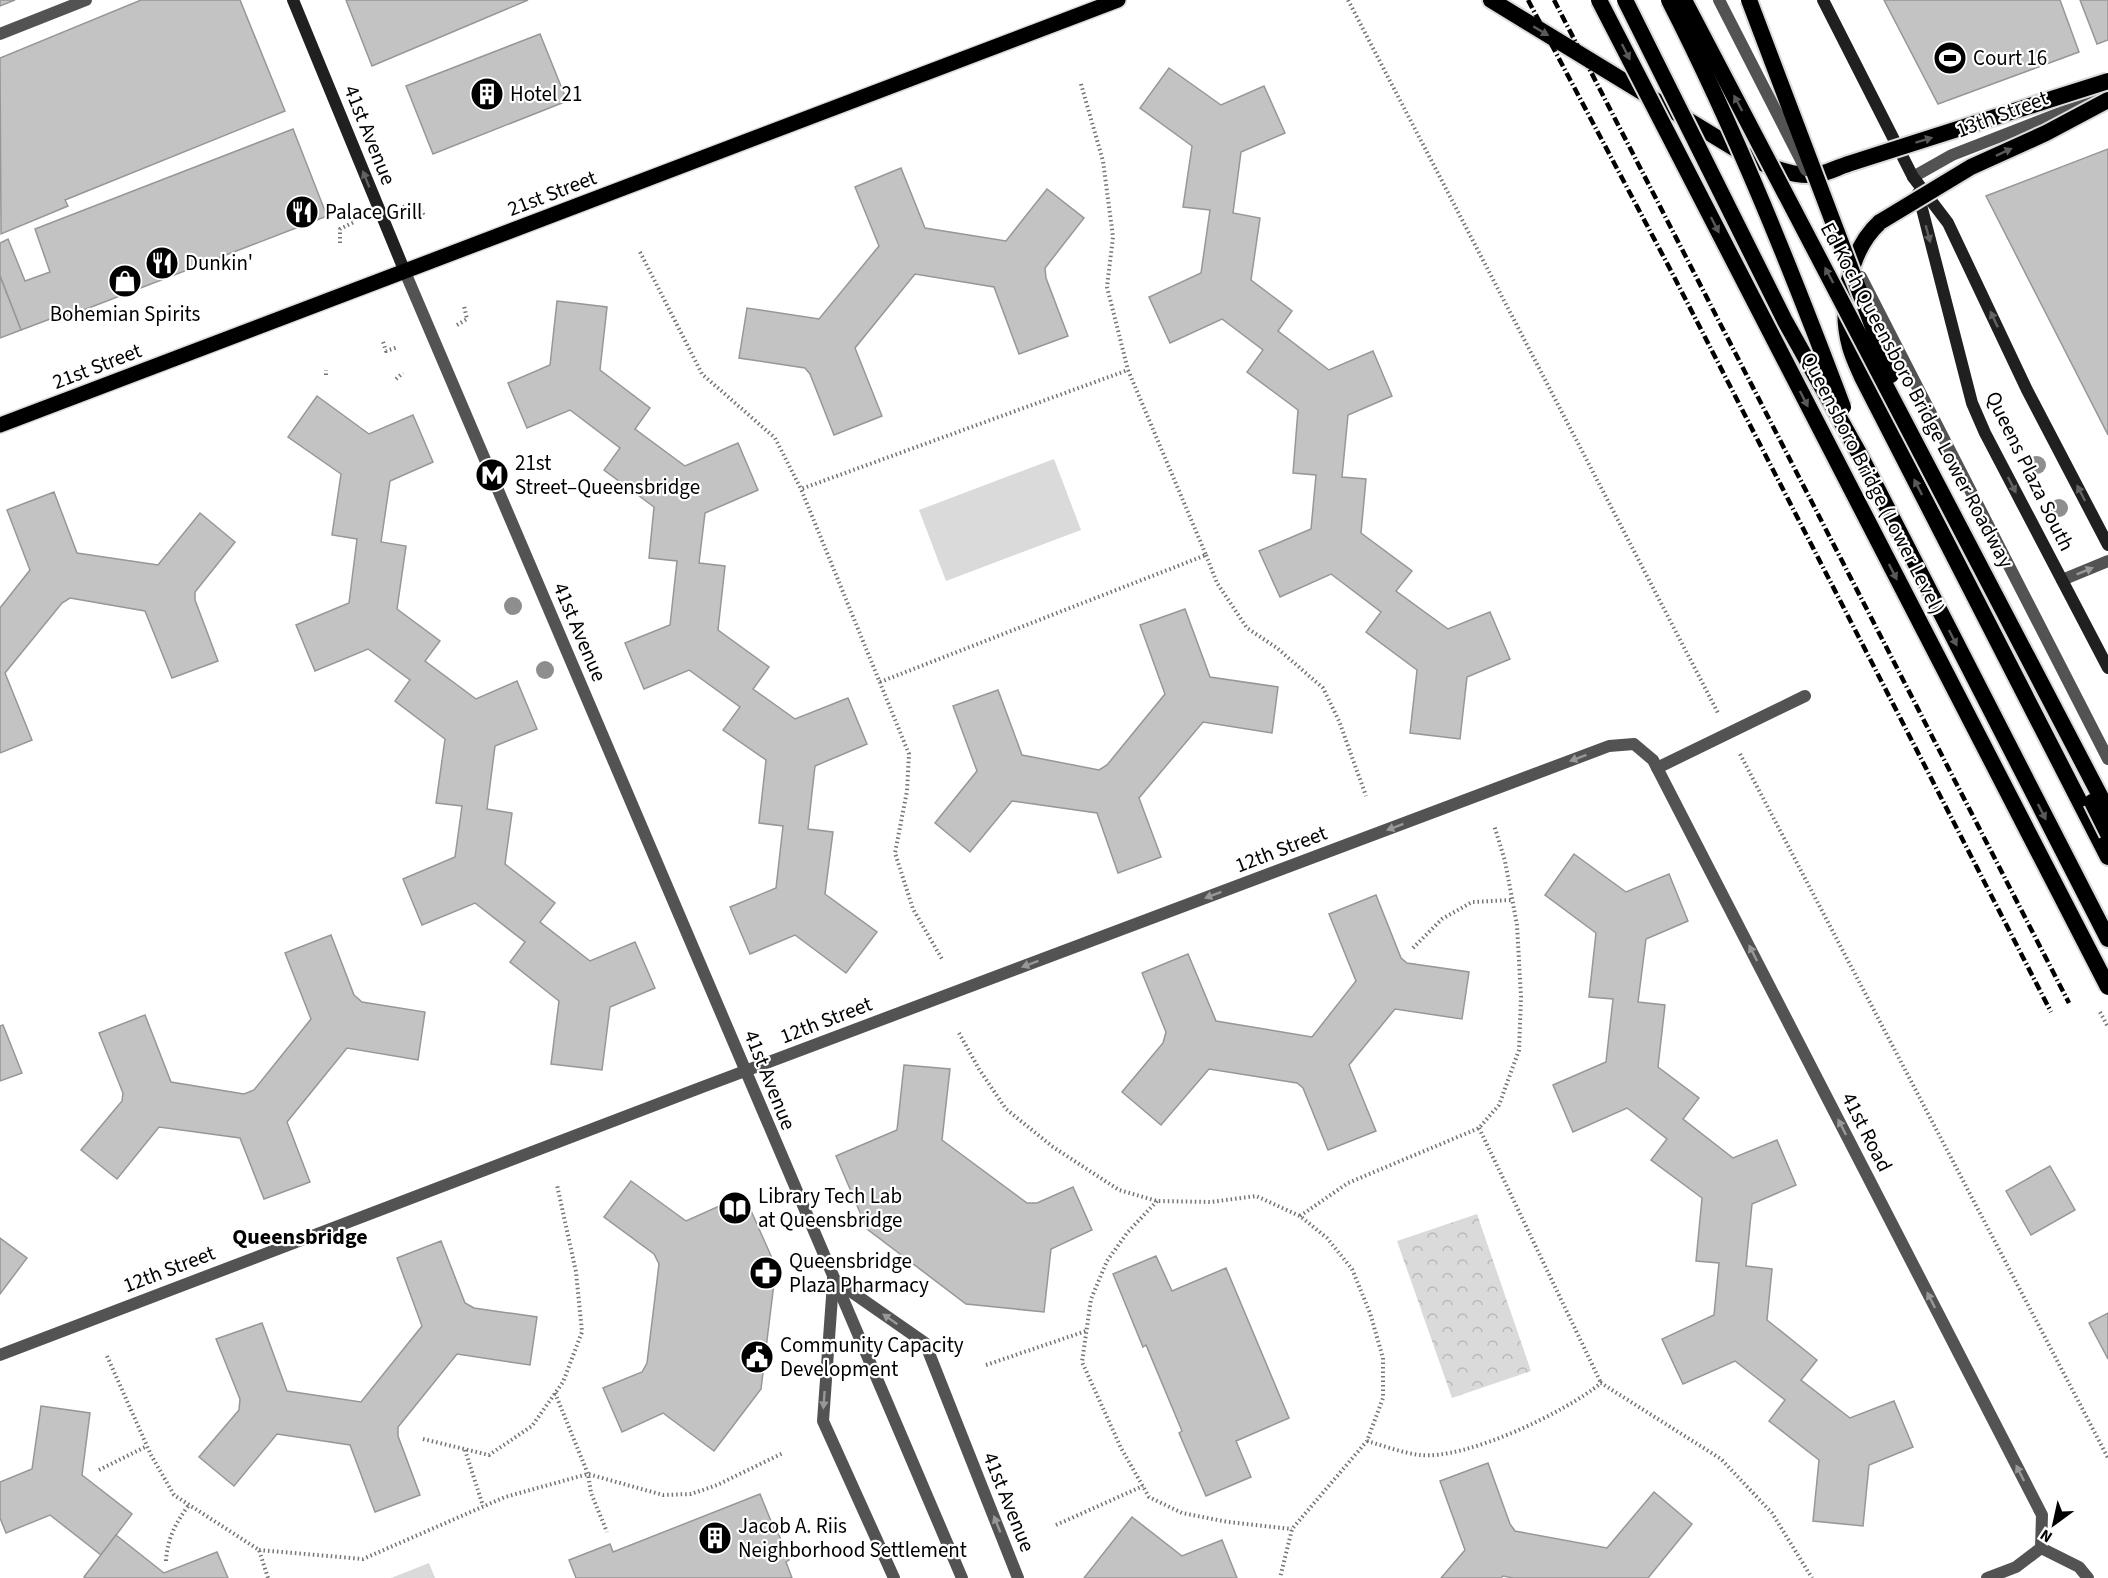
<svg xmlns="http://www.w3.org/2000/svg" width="2108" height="1578" viewBox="0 0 2108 1578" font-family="'Source Sans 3',sans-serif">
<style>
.park{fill:url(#park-crowns)}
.garden{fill:#dadada}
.building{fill:#c3c3c3;stroke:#979797;stroke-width:1.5}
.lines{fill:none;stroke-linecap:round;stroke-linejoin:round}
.primary-casing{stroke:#dbdbdb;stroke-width:18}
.trunk-casing{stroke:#dbdbdb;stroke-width:20}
.path{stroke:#757575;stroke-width:4;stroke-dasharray:1.5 3;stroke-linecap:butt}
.service{stroke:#535353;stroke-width:12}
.minor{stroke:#535353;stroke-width:12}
.secondary{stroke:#202020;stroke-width:12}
.primary{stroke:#000;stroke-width:15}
.trunk{stroke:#000;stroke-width:16}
.rail{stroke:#000;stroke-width:4.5;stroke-dasharray:9 3 1.5 3;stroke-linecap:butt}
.trunk-bridge-casing{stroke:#dbdbdb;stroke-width:20;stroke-linecap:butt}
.path-bridge{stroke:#757575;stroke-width:4;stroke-dasharray:1.5 3;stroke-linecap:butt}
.pedestrian-bridge{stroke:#535353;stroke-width:12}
.trunk-bridge{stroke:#000;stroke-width:16}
.tree{fill:#8e8e8e}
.oneway{fill:#595959}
.oneway2{fill:#636363}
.oneway3{fill:#989898}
.labels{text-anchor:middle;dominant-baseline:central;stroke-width:4.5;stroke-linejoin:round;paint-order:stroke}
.poi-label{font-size:21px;fill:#000;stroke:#fff;text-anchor:start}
.street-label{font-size:21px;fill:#000;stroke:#fff}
.neighbourhood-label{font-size:22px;font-weight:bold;fill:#000;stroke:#fff}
</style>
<defs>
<pattern id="park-crowns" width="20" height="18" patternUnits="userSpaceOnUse" patternTransform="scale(1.5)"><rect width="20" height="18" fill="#dadada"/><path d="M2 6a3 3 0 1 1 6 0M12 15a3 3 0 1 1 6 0" fill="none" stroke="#b9b9b9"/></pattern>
</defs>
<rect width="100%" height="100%" fill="#fff"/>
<polygon class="park" points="1477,1214 1531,1371 1452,1398 1397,1241"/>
<g class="garden">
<polygon points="1054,459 1081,530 946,581 919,510"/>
<polygon points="429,1563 435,1578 391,1578"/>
</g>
<g class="building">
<polygon points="0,0 15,0 0,6"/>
<polygon points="141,0 240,0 285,111 65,200 68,206 1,234 0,58"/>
<polygon points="346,0 528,0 372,66"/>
<polygon points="1884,0 2060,0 2079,52 1938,104"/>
<polygon points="2080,0 2108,0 2108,40 2097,44"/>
<polygon points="540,34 567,101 433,154 406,86"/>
<polygon points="1169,68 1221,105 1264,86 1285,133 1241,152 1233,213 1260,218 1251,280 1292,311 1278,331 1329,370 1373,351 1392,396 1348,415 1342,477 1366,479 1361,533 1412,571 1396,591 1448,629 1490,612 1510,659 1467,677 1460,739 1410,733 1417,670 1366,632 1381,612 1331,574 1280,597 1259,551 1311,529 1316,475 1293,473 1298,410 1247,372 1263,350 1222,319 1170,343 1149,297 1201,273 1210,210 1183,207 1192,146 1140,108"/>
<polygon points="293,129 327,216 68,316 66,313 21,330 0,276 0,243 8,239 25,281 50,272 35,229"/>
<polygon points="2108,149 2108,435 1986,196"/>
<polygon points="901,168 925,228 1006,241 1047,189 1084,218 1045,268 1046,278 1068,336 1019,354 994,287 915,274 855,348 882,416 834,435 810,374 805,368 739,358 747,308 819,319 879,246 855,187"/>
<polygon points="0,276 21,330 0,338"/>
<polygon points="557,301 607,307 600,370 650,408 635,429 685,466 738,443 758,490 705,513 699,563 725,566 718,630 769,667 753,689 795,719 848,698 867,744 815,766 808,829 833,832 825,894 877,932 846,973 795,935 750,954 730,907 776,888 783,826 759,823 766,760 723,730 740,707 689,670 644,689 625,643 670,625 677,561 649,558 654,507 604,470 620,448 570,410 527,428 508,383 550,365"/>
<polygon points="317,396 369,434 413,415 433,462 390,481 381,542 406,546 397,609 440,641 425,661 476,699 517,681 537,729 495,746 487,809 512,813 505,864 555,903 540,922 590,961 635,942 655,988 610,1007 602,1070 551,1064 559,1001 510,962 525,942 475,903 422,925 403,879 455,857 462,806 436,803 445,739 395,701 410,680 368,649 315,671 296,625 349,603 357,539 332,535 341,474 288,437"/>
<polygon points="54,492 77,553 158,565 200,513 235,542 195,592 195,600 218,661 172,678 145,611 70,598 62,603 5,673 32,740 0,753 0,608 30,570 7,510"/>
<polygon points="1185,609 1210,677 1278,687 1272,733 1203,722 1139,798 1161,857 1118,873 1097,813 1012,801 970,852 935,823 977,771 953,706 998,690 1022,755 1099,770 1107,765 1165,694 1140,625"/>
<polygon points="1574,854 1626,892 1669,874 1688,921 1646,939 1638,1002 1665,1005 1658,1067 1699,1098 1683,1119 1733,1158 1777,1140 1796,1185 1752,1204 1746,1266 1772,1269 1767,1320 1817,1360 1801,1380 1850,1418 1894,1401 1913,1447 1869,1465 1863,1526 1813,1521 1819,1460 1769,1421 1785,1400 1735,1361 1683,1384 1662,1339 1714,1315 1719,1263 1696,1261 1702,1198 1651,1160 1667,1139 1627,1108 1573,1132 1553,1085 1606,1062 1613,999 1589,997 1596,933 1545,895"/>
<polygon points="1376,895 1401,958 1407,963 1469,972 1462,1019 1395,1009 1349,1065 1376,1131 1328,1150 1303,1088 1297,1083 1209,1069 1161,1125 1122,1092 1163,1043 1166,1032 1142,973 1188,954 1216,1021 1312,1037 1356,981 1329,914"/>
<polygon points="331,935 354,995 362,1002 425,1012 418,1060 347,1048 287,1122 310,1182 264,1199 240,1138 159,1127 117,1179 81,1150 122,1101 123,1093 99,1033 145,1015 171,1082 244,1094 254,1090 311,1019 285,953"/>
<polygon points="3,1025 22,1073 0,1081 0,1026"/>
<polygon points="904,1065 950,1069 942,1140 1027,1203 1037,1203 1073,1187 1092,1230 1051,1249 1044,1312 966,1304 867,1229 836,1156 897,1130"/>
<polygon points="2050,1166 2075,1210 2031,1235 2006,1191"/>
<polygon points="631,1181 686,1221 744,1195 776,1267 761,1389 714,1451 663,1413 622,1432 603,1388 642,1372 647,1363 659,1264 654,1254 604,1217"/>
<polygon points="0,1238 27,1258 0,1294"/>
<polygon points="441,1241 465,1303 474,1308 537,1317 530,1365 457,1354 398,1427 398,1436 420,1495 375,1512 350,1445 277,1434 234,1486 199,1457 239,1410 240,1399 216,1339 262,1323 287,1391 361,1402 422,1326 397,1258"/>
<polygon points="1156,1256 1172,1291 1226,1268 1289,1418 1236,1441 1251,1477 1206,1496 1179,1433 1182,1431 1146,1345 1143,1347 1113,1274"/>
<polygon points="2108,1313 2108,1359 2089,1323"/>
<polygon points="41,1406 90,1413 82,1475 132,1514 101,1555 50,1515 6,1533 0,1518 0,1482 32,1469"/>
<polygon points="1488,1463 1510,1524 1515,1531 1607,1548 1654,1492 1692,1524 1648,1578 1513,1578 1503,1576 1501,1578 1441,1578 1465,1550 1440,1481"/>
<polygon points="760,1494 775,1531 777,1530 789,1560 786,1562 792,1578 576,1578 569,1560 610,1544 613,1552"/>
<polygon points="1132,1517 1182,1556 1222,1540 1237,1578 1084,1578"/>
<polygon points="116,1535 164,1573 217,1552 228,1578 86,1578 84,1577"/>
</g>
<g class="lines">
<g class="primary-casing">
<polyline id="primary" points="0,425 1118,0"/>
</g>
<g class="trunk-casing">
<g id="trunk">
<path d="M 1491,0 L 1742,153 C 1764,165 1794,179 1820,174 C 1829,172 1839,167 1848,164"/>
<path d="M 1880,222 C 1848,251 1839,307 1850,347 C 1853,358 1858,368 1862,377 L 2108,857"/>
<polyline points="1860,455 2108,939"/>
</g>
</g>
<g class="path">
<polyline points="1348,0 1718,713"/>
<polyline points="1081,84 1103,161 1113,237 1107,287 1128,370"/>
<polyline points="403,207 418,203 424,216"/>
<polyline points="340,243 340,229 354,222"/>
<polyline points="640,252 702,374 775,438 801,489"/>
<polyline points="457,325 467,319 464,306"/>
<polyline points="383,342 386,351 398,347"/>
<polyline points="326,375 326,370"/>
<polyline points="396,379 403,373"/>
<polyline points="1206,555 1217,583 1247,628 1277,648 1323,688 1339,721 1366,796"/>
<polyline points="880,682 1206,555 1128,370 801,489 909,754 907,791 895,853 913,909 942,959"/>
<polyline points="1740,754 2108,1458"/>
<polyline points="1413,948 1442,919 1472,902 1512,900"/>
<polyline points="959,1033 979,1069 1006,1109 1053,1147 1119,1190 1157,1201 1211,1202 1256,1196 1300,1216 1327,1238 1352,1269 1370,1313 1383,1358 1383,1398 1367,1441 1292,1529 1280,1578"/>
<polyline points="1479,1128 1601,1383"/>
<polyline points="1157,1201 1127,1233 1107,1261 1091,1299 1082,1362 1121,1448 1149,1497 1182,1513 1228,1522 1292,1529"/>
<polyline points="1300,1216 1348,1183 1479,1128 1499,1105 1519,1050 1521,997 1517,925 1505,861 1494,825"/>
<polyline points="107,1356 151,1455 174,1495 259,1550 268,1578"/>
<polyline points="986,1365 1086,1331"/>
<polyline points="555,1393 588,1474 591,1493 607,1532"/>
<polyline points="423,1439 489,1455 532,1426 563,1382 582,1332 576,1272 557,1185"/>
<path d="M 1367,1441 C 1384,1446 1403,1453 1420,1455 C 1466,1460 1566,1412 1601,1383 L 1721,1459 L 1772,1513 L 1812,1578"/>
<polyline points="465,1450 483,1506"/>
<polyline points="99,1470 147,1446"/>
<polyline points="1056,1525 1143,1486"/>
<polyline points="259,1550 363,1559 505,1497 588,1474 663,1495 691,1494 717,1485 783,1453"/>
<path d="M 166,1561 C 167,1539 176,1522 189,1505"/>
</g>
<g class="service">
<polyline points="0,34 86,0"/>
<polyline points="1657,768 1805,696"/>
<polyline points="2041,1548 2079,1567 2088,1578"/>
</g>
<g class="minor">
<polyline points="1913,177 1952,155 2096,99"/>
<polyline points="405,272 962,1578"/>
<polyline points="2062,580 2108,561"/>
<polyline points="833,1279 925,1343 1018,1578"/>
<polyline points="833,1283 823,1421 894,1578"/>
<polyline points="0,1355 705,1086 1609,746 1634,744 1653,760 2042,1515 2041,1548 2016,1567 1987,1578"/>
</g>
<g class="secondary">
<polyline points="293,0 405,272"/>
<polyline points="1823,0 1913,177 1948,223 2027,390 2108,545"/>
<polyline points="1918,193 1972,403 1985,433 2108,668"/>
</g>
<use href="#primary" class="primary"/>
<use href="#trunk" class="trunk"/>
<g class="rail">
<polyline points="1528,0 1669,267 2051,1012"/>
<polyline points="1554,0 2069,1003"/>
</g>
<g class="trunk-bridge-casing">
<g id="trunk-bridge">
<polyline points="1599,0 2108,987"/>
<polyline points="1625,0 1785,321 1860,455"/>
<path d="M 1669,0 C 1736,131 1791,269 1843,407"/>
<polyline points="1684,0 2108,811"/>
<polyline points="1749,0 1891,375"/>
<polyline points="1848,164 2108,81"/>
<polyline points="1880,222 1971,167 2046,133 2108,100"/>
<polyline points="2092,802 2108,834"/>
</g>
</g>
<polyline class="path-bridge" points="2100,1012 2108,1027"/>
<g class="pedestrian-bridge">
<polyline points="1719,0 1806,170"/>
<polyline points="1861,277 2108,759"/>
</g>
<use href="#trunk-bridge" class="trunk-bridge"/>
</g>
<g class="tree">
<circle cx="2037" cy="465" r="9"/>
<circle cx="2059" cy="508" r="9"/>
<circle cx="513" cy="606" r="9"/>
<circle cx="545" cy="670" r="9"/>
</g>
<defs><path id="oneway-solid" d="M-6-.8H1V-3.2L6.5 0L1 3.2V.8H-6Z" transform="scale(1.5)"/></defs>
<g class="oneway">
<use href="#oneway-solid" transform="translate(1541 31) rotate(31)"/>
<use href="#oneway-solid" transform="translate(1626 52) rotate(63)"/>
<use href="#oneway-solid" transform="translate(1738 103) rotate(-118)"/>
<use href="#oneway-solid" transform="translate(1924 140) rotate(-17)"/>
<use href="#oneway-solid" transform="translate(2004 152) rotate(-25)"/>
<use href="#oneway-solid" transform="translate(1715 225) rotate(63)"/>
<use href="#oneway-solid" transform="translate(1829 275) rotate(-118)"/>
<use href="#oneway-solid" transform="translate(1804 399) rotate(63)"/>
<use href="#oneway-solid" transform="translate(1918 487) rotate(-117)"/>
<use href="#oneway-solid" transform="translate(1893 572) rotate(63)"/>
<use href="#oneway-solid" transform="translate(1953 638) rotate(63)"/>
<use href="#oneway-solid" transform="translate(2042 812) rotate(63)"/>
</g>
<g class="oneway2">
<use href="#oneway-solid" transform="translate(366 179) rotate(-112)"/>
<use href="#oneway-solid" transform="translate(1928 234) rotate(75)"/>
<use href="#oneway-solid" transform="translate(1994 319) rotate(-115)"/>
<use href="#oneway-solid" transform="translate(2012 485) rotate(63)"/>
<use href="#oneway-solid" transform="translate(2081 493) rotate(-117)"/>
</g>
<g class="oneway3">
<use href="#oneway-solid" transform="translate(2085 571) rotate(-22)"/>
<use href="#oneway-solid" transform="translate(1578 758) rotate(159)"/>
<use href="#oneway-solid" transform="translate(1395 827) rotate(159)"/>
<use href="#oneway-solid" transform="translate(1213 895) rotate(159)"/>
<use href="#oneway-solid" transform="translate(1753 953) rotate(-117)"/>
<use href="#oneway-solid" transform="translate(1030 964) rotate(159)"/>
<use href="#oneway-solid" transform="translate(1842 1127) rotate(-117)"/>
<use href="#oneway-solid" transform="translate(1931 1300) rotate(-117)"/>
<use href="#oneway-solid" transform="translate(890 1319) rotate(-145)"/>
<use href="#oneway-solid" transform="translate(824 1400) rotate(94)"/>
<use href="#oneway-solid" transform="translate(2020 1473) rotate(-117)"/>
<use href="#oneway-solid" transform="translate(997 1524) rotate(-112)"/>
</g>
<defs>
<g id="stadium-disc" transform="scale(1.725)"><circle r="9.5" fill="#000" stroke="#fff"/><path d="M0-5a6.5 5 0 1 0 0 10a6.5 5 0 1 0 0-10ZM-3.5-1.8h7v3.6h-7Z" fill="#fff"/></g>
<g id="building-disc" transform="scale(1.725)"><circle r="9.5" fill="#000" stroke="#fff"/><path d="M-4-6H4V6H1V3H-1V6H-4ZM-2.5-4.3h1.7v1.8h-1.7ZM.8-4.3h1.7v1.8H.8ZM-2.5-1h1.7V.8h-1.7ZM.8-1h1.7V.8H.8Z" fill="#fff"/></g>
<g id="restaurant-disc" transform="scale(1.725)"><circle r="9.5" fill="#000" stroke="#fff"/><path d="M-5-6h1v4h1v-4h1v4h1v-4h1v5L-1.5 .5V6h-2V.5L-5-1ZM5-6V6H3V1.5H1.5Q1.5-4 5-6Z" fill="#fff"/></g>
<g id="shop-disc" transform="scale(1.725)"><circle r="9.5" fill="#000" stroke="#fff"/><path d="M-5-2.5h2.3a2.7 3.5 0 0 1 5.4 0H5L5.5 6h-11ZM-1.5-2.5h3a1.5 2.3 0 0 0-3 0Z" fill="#fff"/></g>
<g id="metro-disc" transform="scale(1.725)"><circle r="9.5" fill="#000" stroke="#fff"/><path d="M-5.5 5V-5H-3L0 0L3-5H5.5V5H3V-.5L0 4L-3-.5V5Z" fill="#fff"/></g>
<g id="library-disc" transform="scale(1.725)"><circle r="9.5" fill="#000" stroke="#fff"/><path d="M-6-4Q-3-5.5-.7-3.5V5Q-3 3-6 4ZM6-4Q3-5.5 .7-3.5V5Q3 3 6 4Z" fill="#fff"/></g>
<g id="pharmacy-disc" transform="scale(1.725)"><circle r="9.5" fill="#000" stroke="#fff"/><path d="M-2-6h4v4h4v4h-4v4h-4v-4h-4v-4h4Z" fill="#fff"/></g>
<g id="civic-disc" transform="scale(1.725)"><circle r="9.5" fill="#000" stroke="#fff"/><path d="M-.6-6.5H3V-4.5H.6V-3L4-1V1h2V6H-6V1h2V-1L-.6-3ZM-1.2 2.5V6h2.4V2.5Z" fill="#fff"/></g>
</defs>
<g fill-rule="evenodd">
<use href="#stadium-disc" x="1950" y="58"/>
<use href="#building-disc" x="487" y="94"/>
<use href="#restaurant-disc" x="302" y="212"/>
<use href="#restaurant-disc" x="162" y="263"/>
<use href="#shop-disc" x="125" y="281"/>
<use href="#metro-disc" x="492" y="475"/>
<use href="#library-disc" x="735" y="1208"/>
<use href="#pharmacy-disc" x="766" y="1273"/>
<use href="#civic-disc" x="757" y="1357"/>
<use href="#building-disc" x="715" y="1538"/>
</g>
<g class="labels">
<g class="poi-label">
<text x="1973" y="58">Court 16</text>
<text x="510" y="94">Hotel 21</text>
<text x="325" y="212">Palace Grill</text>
<text x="185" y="263">Dunkin'</text>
<text x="125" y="314" text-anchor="middle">Bohemian Spirits</text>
<text x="515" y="463">21st<tspan x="515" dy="24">Street–Queensbridge</tspan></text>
<text x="758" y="1196">Library Tech Lab<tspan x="758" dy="24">at Queensbridge</tspan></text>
<text x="789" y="1261">Queensbridge<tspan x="789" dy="24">Plaza Pharmacy</tspan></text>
<text x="780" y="1345">Community Capacity<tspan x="780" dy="24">Development</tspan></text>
<text x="738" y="1526">Jacob A. Riis<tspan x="738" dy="24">Neighborhood Settlement</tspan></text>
</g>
<g class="street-label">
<text transform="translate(2002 114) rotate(-21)">13th Street</text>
<text transform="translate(370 135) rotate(68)">41st Avenue</text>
<text transform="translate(552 193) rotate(-21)">21st Street</text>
<text transform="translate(97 366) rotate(-21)">21st Street</text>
<text transform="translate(1917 395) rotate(62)">Ed Koch Queensboro Bridge Lower Roadway</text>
<text transform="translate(2030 471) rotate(64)">Queens Plaza South</text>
<text transform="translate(1873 483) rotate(63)">Queensboro Bridge (Lower Level)</text>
<text transform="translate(580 632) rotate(67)">41st Avenue</text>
<text transform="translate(1281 849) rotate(-21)">12th Street</text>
<text transform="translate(826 1020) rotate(-21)">12th Street</text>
<text transform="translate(770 1080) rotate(68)">41st Avenue</text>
<text transform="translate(1867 1132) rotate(63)">41st Road</text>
<text transform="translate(169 1269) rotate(-21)">12th Street</text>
<text transform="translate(1009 1502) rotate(68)">41st Avenue</text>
</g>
<g class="neighbourhood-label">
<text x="300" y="1237">Queensbridge</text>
</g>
</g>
<g transform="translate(2054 1524) rotate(213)" stroke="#ffffff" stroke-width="4.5" paint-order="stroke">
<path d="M0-4.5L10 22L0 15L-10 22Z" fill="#000000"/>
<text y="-9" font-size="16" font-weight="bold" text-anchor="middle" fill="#000000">N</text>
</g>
</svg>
